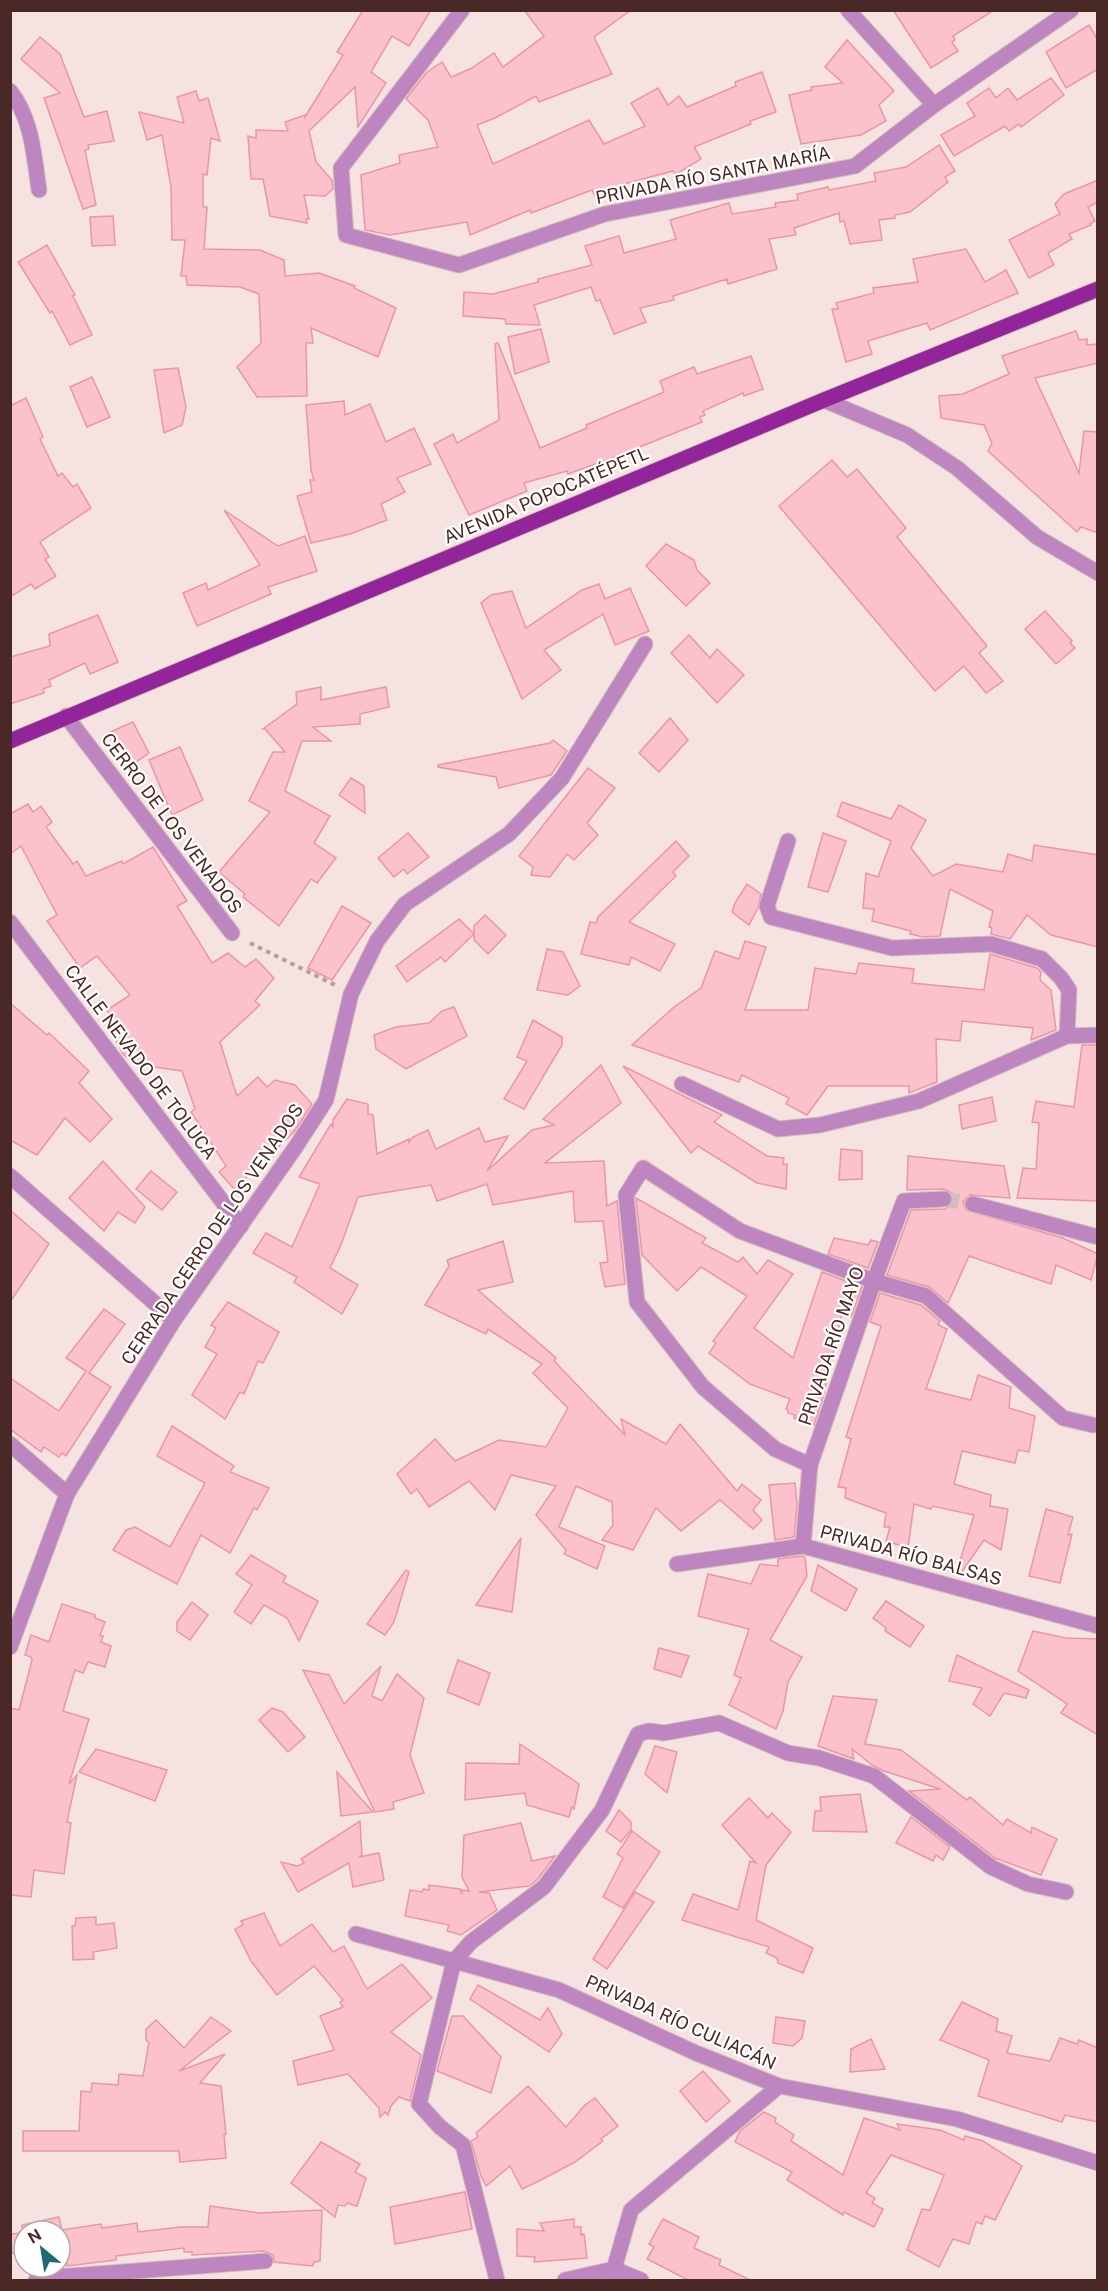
<svg xmlns="http://www.w3.org/2000/svg" width="1108" height="2291" viewBox="0 0 1108 2291" font-family="'Public Sans',sans-serif">
<style>
.building{fill:#fbc1cc;stroke:#ea95a8;stroke-width:1.5}
.lines{fill:none;stroke-linecap:round;stroke-linejoin:round}
.minor-tunnel{stroke:#d4bebb;stroke-width:15;stroke-dasharray:15 8;stroke-linecap:butt}
.minor-casing{stroke:#d4bebb;stroke-width:17}
.major-casing{stroke:#d4bebb;stroke-width:17}
.path{stroke:#b79f9c;stroke-width:4;stroke-dasharray:4.5 4.5;stroke-linecap:butt}
.minor{stroke:#be86c0;stroke-width:15}
.major{stroke:#93259a;stroke-width:15}
.labels{text-anchor:middle;dominant-baseline:central;stroke-width:4.5;stroke-linejoin:round;paint-order:stroke}
.street-label{font-size:18px;fill:#4a2825;stroke:#fff}
</style>
<rect width="100%" height="100%" fill="#f6e3e1"/>
<g class="building">
<polygon points="363,10 431,10 409,46 392,36 371,72 386,83 358,127 355,87 309,131 316,162 332,180 333,189 325,196 304,195 309,219 306,219 307,223 270,216 263,179 251,179 248,136 256,138 256,130 288,131 285,122 305,115 305,117 343,55 337,52"/>
<polygon points="524,10 631,10 594,37 612,74 539,102 536,96 495,118 477,125 493,164 589,120 604,144 645,126 631,103 658,88 668,105 679,96 687,107 736,86 735,82 762,72 776,112 750,121 751,124 694,147 701,159 675,175 673,171 624,184 595,196 592,190 531,213 530,210 470,235 467,222 390,235 365,230 361,175 400,163 399,155 438,147 428,120 406,99 427,72 442,62 451,77 470,69 494,53 503,67 544,36"/>
<polygon points="893,10 994,10 953,36 955,40 952,42 958,51 931,68"/>
<polygon points="1089,25 1098,40 1098,69 1066,88 1046,52"/>
<polygon points="40,37 60,54 84,117 107,111 114,141 88,145 89,149 85,150 96,205 83,209 44,98 60,93 21,59"/>
<polygon points="847,40 894,91 879,105 886,121 861,135 801,144 789,95 812,90 811,87 843,83 825,67"/>
<polygon points="1051,78 1064,95 1021,127 1019,124 1009,131 1005,126 954,156 941,135 975,116 967,103 989,88 996,98 1008,88 1017,100"/>
<polygon points="196,91 199,101 208,98 220,141 211,138 207,175 203,174 203,207 207,207 204,249 260,250 284,260 285,276 319,273 355,286 354,288 396,308 378,357 311,328 313,343 306,343 307,396 257,397 237,367 261,343 259,294 240,287 187,285 186,276 181,276 185,240 172,240 171,187 162,135 147,140 139,112 184,123 177,97"/>
<polygon points="939,145 955,171 945,177 948,182 910,212 895,215 895,218 879,220 882,240 850,244 844,221 840,222 839,213 794,228 796,235 769,239 777,269 728,284 727,279 673,296 674,300 640,308 646,322 614,334 600,300 596,301 591,287 534,305 540,325 506,324 505,319 463,316 464,292 493,294 538,282 538,279 592,265 585,246 619,236 624,253 676,239 670,220 729,203 732,214 776,207 775,203 798,200 797,194 828,187 829,190 876,181 874,173 906,167"/>
<polygon points="1098,180 1098,202 1088,207 1095,221 1090,224 1091,225 1069,234 1072,239 1048,253 1054,265 1029,278 1009,240 1060,214 1055,204 1064,194"/>
<polygon points="113,216 115,245 92,246 90,217"/>
<polygon points="47,245 75,295 73,296 92,335 70,345 52,311 50,313 18,262"/>
<polygon points="966,249 985,282 1006,270 1018,293 930,330 927,323 868,341 872,354 846,362 832,309 838,309 836,303 874,293 873,288 918,282 913,259"/>
<polygon points="541,329 549,362 515,374 508,337"/>
<polygon points="1076,331 1079,340 1087,339 1087,345 1098,344 1098,363 1035,378 1079,473 1084,431 1098,432 1098,533 1081,527 1077,532 988,451 992,443 984,425 941,418 939,396 963,394 1009,374 1002,356"/>
<polygon points="498,343 540,448 587,428 586,425 664,392 660,381 694,367 697,374 751,356 763,389 744,396 743,393 703,411 705,415 700,417 702,422 612,458 568,474 567,471 524,483 527,491 469,515 434,444 453,434 457,443 499,420 495,344"/>
<polygon points="178,368 186,407 182,425 164,433 154,370"/>
<polygon points="92,377 110,417 87,427 70,387"/>
<polygon points="26,398 43,437 40,439 58,476 62,473 73,487 77,484 91,508 40,542 49,557 45,559 56,576 35,589 31,584 10,597 10,406"/>
<polygon points="344,401 345,415 370,404 386,442 414,428 431,464 397,478 405,492 381,504 387,520 350,534 311,543 297,496 312,492 310,480 314,480 311,470 306,405"/>
<polygon points="832,460 847,477 857,469 906,528 897,537 987,646 979,653 1003,681 986,693 964,666 935,691 779,506"/>
<polygon points="224,510 278,546 305,536 317,571 268,587 271,594 197,626 183,593 206,583 208,590 260,565"/>
<polygon points="666,544 694,560 697,570 710,583 686,606 646,566"/>
<polygon points="599,584 605,599 630,588 649,631 615,645 603,614 544,650 561,670 522,699 481,603 491,595 512,591 526,628 582,590"/>
<polygon points="1045,611 1072,641 1070,643 1075,648 1056,664 1025,629"/>
<polygon points="98,615 118,662 90,674 85,663 49,680 51,686 43,689 44,693 10,704 10,657 50,646 49,634"/>
<polygon points="689,635 710,658 717,649 744,675 717,703 671,653"/>
<polygon points="321,687 321,700 386,687 389,707 360,714 360,724 313,727 331,741 302,741 285,791 330,816 314,843 336,858 317,883 311,879 279,926 243,897 245,894 219,872 270,812 249,801 273,752 285,752 265,729 263,729 297,704 296,692"/>
<polygon points="670,718 688,740 659,772 639,753"/>
<polygon points="133,722 149,753 133,764 110,732"/>
<polygon points="553,740 567,751 551,775 499,788 496,777 438,767 438,765 550,743"/>
<polygon points="180,747 203,800 172,815 149,760"/>
<polygon points="588,768 615,788 587,823 598,835 574,860 567,854 550,877 531,875 533,867 519,856"/>
<polygon points="351,778 364,786 365,813 339,795"/>
<polygon points="842,802 891,819 899,805 926,820 911,848 933,876 956,864 1003,872 1008,854 1032,861 1034,845 1098,855 1098,947 1051,935 1027,915 1010,939 991,934 992,928 989,927 993,911 950,889 940,936 923,937 910,934 911,931 872,921 874,909 863,908 866,873 878,877 891,841 837,816"/>
<polygon points="28,804 33,812 41,806 52,822 46,827 73,864 77,861 86,876 122,861 123,864 153,847 187,901 177,906 212,963 228,953 245,967 256,959 274,978 255,1001 260,1005 220,1042 237,1096 258,1077 267,1087 275,1080 295,1085 312,1104 294,1132 234,1189 219,1172 226,1166 191,1112 195,1109 182,1071 134,1064 123,1054 107,1023 112,1020 107,1010 130,995 97,956 80,968 47,921 57,915 21,846 10,854 10,814"/>
<polygon points="408,833 429,857 407,874 404,869 394,877 378,858"/>
<polygon points="823,833 846,841 828,892 808,887"/>
<polygon points="676,841 689,856 673,872 676,876 629,922 675,944 660,971 631,957 629,965 581,954 590,922 596,923 598,917"/>
<polygon points="747,884 761,894 758,908 749,925 732,912 735,903"/>
<polygon points="342,906 371,923 332,980 308,968"/>
<polygon points="485,915 506,935 488,954 474,940 474,926"/>
<polygon points="459,919 474,934 445,962 441,957 407,982 396,966"/>
<polygon points="745,941 766,947 745,1010 808,1010 815,968 856,974 859,963 914,969 912,983 984,990 990,954 1037,968 1041,972 1040,980 1051,990 1056,1030 1031,1040 1033,1028 962,1021 960,1041 936,1039 937,1082 909,1093 909,1086 828,1086 807,1115 786,1104 789,1098 742,1075 739,1082 632,1045 674,1007 701,988 715,951 739,959"/>
<polygon points="547,949 563,952 580,986 568,995 537,990"/>
<polygon points="10,1003 47,1035 49,1033 89,1071 79,1083 112,1119 90,1142 65,1118 37,1155 10,1140"/>
<polygon points="454,1007 467,1036 406,1069 376,1049 374,1035 396,1027 429,1023 442,1011"/>
<polygon points="533,1020 562,1037 562,1045 524,1109 504,1099 527,1061 517,1057"/>
<polygon points="1082,1045 1098,1045 1098,1201 1017,1198 1023,1168 1036,1169 1039,1123 1032,1122 1036,1101 1074,1107"/>
<polygon points="601,1065 621,1103 545,1163 604,1161 607,1206 617,1201 625,1284 605,1287 600,1263 608,1262 603,1221 575,1222 573,1191 493,1205 487,1184 437,1201 431,1185 358,1197 341,1245 330,1268 358,1285 342,1314 294,1282 297,1277 253,1253 266,1233 292,1247 320,1184 299,1177 331,1124 333,1127 333,1120 347,1099 368,1104 368,1114 373,1115 377,1154 409,1139 409,1142 413,1137 428,1130 436,1149 479,1128 485,1142 508,1136 487,1171 532,1130 554,1125 543,1119"/>
<polygon points="623,1066 722,1115 714,1122 767,1156 784,1158 783,1164 787,1164 786,1189 757,1183 698,1146 691,1153"/>
<polygon points="992,1097 996,1121 962,1129 959,1105"/>
<polygon points="841,1149 862,1151 862,1179 839,1180"/>
<polygon points="908,1156 1004,1166 1010,1198 970,1195 963,1202 966,1210 1063,1238 1098,1254 1091,1280 1056,1265 1051,1284 969,1256 948,1303 929,1287 887,1275 911,1210 945,1209 952,1204 954,1199 952,1193 944,1189 907,1190"/>
<polygon points="103,1161 145,1207 135,1223 118,1212 104,1231 69,1198"/>
<polygon points="151,1171 177,1192 162,1210 136,1189"/>
<polygon points="636,1198 706,1238 702,1243 738,1262 743,1257 757,1274 768,1260 793,1274 754,1328 793,1358 822,1272 862,1287 851,1317 842,1314 823,1397 814,1425 794,1418 795,1415 788,1413 788,1410 786,1409 790,1399 750,1384 709,1353 716,1343 713,1341 747,1296 701,1267 677,1291 642,1255"/>
<polygon points="10,1210 49,1244 10,1302"/>
<polygon points="834,1238 868,1245 871,1240 878,1242 868,1268 828,1254"/>
<polygon points="503,1241 513,1282 478,1290 556,1358 554,1361 625,1435 621,1419 666,1444 680,1424 737,1491 742,1484 761,1500 753,1510 762,1520 753,1529 720,1500 681,1531 656,1508 633,1550 602,1540 613,1525 612,1502 576,1486 559,1527 605,1546 597,1569 564,1554 566,1550 536,1515 556,1486 511,1475 495,1510 469,1481 429,1507 417,1489 411,1494 397,1474 435,1439 455,1461 499,1440 546,1447 568,1408 533,1373 542,1364 488,1329 486,1334 425,1305 449,1266 447,1260"/>
<polygon points="880,1293 921,1305 940,1321 938,1325 947,1329 926,1389 971,1400 978,1375 1011,1387 1009,1408 1035,1416 1029,1452 1018,1450 1015,1463 962,1451 954,1484 991,1495 990,1506 1008,1509 1001,1550 984,1540 961,1573 957,1571 974,1515 932,1506 931,1509 914,1504 908,1548 886,1541 890,1527 884,1527 886,1513 845,1498 846,1488 838,1487 851,1439 846,1437 881,1326 870,1322"/>
<polygon points="228,1302 279,1332 263,1363 258,1361 244,1394 240,1392 225,1419 192,1395 217,1354 205,1347 216,1328 211,1325"/>
<polygon points="104,1309 125,1324 89,1373 111,1387 66,1456 62,1453 59,1457 44,1447 41,1452 10,1429 10,1378 59,1411 86,1371 66,1358"/>
<polygon points="172,1426 234,1466 230,1472 269,1488 257,1510 254,1508 230,1553 201,1535 177,1584 113,1550 126,1530 135,1527 170,1547 205,1483 157,1456"/>
<polygon points="795,1483 797,1505 794,1537 775,1540 769,1485"/>
<polygon points="1046,1509 1073,1517 1068,1535 1072,1534 1060,1583 1029,1576"/>
<polygon points="521,1538 512,1612 476,1605"/>
<polygon points="251,1555 286,1576 283,1582 318,1601 299,1641 287,1618 264,1605 251,1624 234,1612 252,1585 236,1574"/>
<polygon points="802,1556 805,1557 807,1576 770,1640 802,1657 788,1682 783,1711 776,1729 729,1705 741,1678 734,1675 749,1629 698,1616 708,1574 751,1584 760,1564 778,1566 778,1559"/>
<polygon points="818,1565 857,1589 846,1611 811,1591"/>
<polygon points="406,1570 409,1572 394,1622 385,1635 367,1624"/>
<polygon points="886,1601 924,1626 910,1647 885,1631 886,1628 873,1618"/>
<polygon points="192,1602 208,1615 190,1640 177,1631 177,1622"/>
<polygon points="62,1604 95,1615 95,1618 105,1622 100,1635 103,1636 101,1642 111,1646 105,1667 88,1662 83,1673 75,1670 63,1711 89,1719 69,1784 77,1775 67,1822 71,1823 64,1874 34,1870 31,1897 10,1895 10,1708 19,1710 32,1660 31,1657 25,1655 31,1635 49,1642"/>
<polygon points="1033,1631 1066,1638 1098,1639 1098,1735 1061,1713 1067,1704 1018,1671"/>
<polygon points="659,1648 689,1656 681,1677 654,1669"/>
<polygon points="957,1655 1029,1690 1026,1698 1004,1693 990,1716 973,1704 982,1688 949,1681"/>
<polygon points="458,1660 490,1673 479,1705 447,1692"/>
<polygon points="381,1666 372,1696 382,1701 397,1674 424,1698 410,1755 424,1793 393,1802 394,1809 375,1812 303,1670 329,1675 344,1704"/>
<polygon points="833,1696 877,1700 865,1744 901,1750 967,1800 970,1797 1003,1825 1007,1819 1031,1833 1032,1827 1057,1839 1041,1875 995,1858 909,1791 940,1789 884,1771 872,1765 852,1749 854,1759 818,1746"/>
<polygon points="272,1708 283,1712 305,1737 288,1752 259,1720"/>
<polygon points="520,1744 579,1784 574,1809 572,1807 569,1817 527,1805 525,1793 465,1800 466,1763 519,1764"/>
<polygon points="655,1746 677,1752 667,1793 645,1774"/>
<polygon points="96,1749 167,1770 155,1801 79,1772"/>
<polygon points="337,1772 373,1812 341,1816"/>
<polygon points="860,1794 867,1832 813,1831 815,1811 821,1811 820,1797"/>
<polygon points="749,1798 768,1818 772,1813 791,1832 766,1865 756,1920 813,1948 803,1973 778,1963 777,1958 766,1953 769,1947 682,1920 693,1894 738,1910 750,1861 756,1863 722,1825"/>
<polygon points="619,1810 631,1822 631,1830 621,1842 606,1831"/>
<polygon points="911,1817 950,1847 943,1860 936,1855 933,1861 896,1843"/>
<polygon points="360,1821 362,1855 359,1857 379,1853 384,1880 353,1887 349,1863 298,1892 281,1862 298,1866 304,1863 301,1859"/>
<polygon points="521,1823 532,1861 555,1856 537,1880 529,1886 479,1892 489,1893 497,1910 461,1935 447,1931 449,1925 405,1916 410,1890 422,1892 423,1889 429,1890 429,1885 460,1889 462,1894 462,1890 469,1891 462,1877 464,1835"/>
<polygon points="632,1831 660,1852 623,1908 603,1897 623,1858 617,1854"/>
<polygon points="635,1892 654,1902 607,1969 593,1959"/>
<polygon points="264,1913 280,1946 312,1924 333,1952 344,1946 367,1989 402,1964 432,1998 391,2032 421,2055 410,2101 399,2097 391,2106 388,2115 385,2112 380,2117 379,2108 348,2074 298,2085 293,2061 334,2050 320,2016 343,2007 340,2002 343,2000 314,1966 277,1995 251,1961 235,1929 243,1925 241,1921"/>
<polygon points="96,1917 96,1925 114,1923 117,1948 93,1952 94,1959 73,1960 72,1926 75,1926 76,1918"/>
<polygon points="478,1985 540,2020 548,2008 562,2034 549,2052 470,1999"/>
<polygon points="962,2002 998,2019 996,2031 1012,2036 1007,2053 1050,2061 1060,2038 1077,2044 1079,2040 1098,2048 1098,2122 1065,2115 1062,2122 978,2096 989,2060 940,2040"/>
<polygon points="452,2016 463,2016 501,2057 491,2093 437,2071"/>
<polygon points="211,2017 231,2031 179,2071 225,2054 200,2083 221,2086 226,2134 224,2135 226,2158 180,2162 179,2151 23,2151 23,2131 79,2131 81,2091 91,2092 92,2083 118,2085 119,2074 143,2076 149,2043 146,2040 146,2029 156,2020 184,2048"/>
<polygon points="776,2017 805,2021 802,2038 793,2046 773,2043"/>
<polygon points="871,2039 885,2069 850,2072 851,2049"/>
<polygon points="703,2071 730,2101 706,2122 680,2091"/>
<polygon points="528,2086 566,2127 585,2105 595,2098 618,2126 601,2139 603,2141 575,2162 537,2182 522,2189 510,2166 486,2186 481,2176 471,2141 478,2137 476,2133"/>
<polygon points="764,2112 776,2118 775,2122 794,2135 791,2141 843,2175 864,2118 900,2130 897,2124 940,2130 964,2140 965,2136 983,2141 1022,2166 995,2220 985,2216 982,2224 976,2222 969,2244 953,2239 939,2267 907,2250 922,2209 930,2210 944,2175 891,2155 866,2193 875,2198 872,2203 883,2209 874,2227 844,2212 843,2215 787,2180 792,2172 735,2142 740,2131"/>
<polygon points="321,2142 360,2164 355,2172 366,2178 357,2206 347,2203 345,2206 338,2205 335,2217 291,2183"/>
<polygon points="465,2192 472,2229 395,2244 390,2207"/>
<polygon points="210,2206 259,2213 322,2210 320,2261 314,2262 313,2266 274,2262 273,2255 264,2251 192,2255 192,2252 184,2252 184,2248 116,2256 116,2260 67,2266 64,2246 60,2247 60,2231 24,2231 24,2253 10,2253 10,2234 23,2233 22,2225 59,2217 62,2230 101,2224 102,2228 137,2223 138,2232 180,2227 208,2227"/>
<polygon points="574,2219 574,2227 581,2227 581,2235 584,2234 587,2258 534,2262 535,2257 517,2256 517,2229 544,2231 540,2223"/>
<polygon points="663,2219 699,2237 694,2248 721,2260 719,2265 750,2280 688,2280 647,2259 654,2247 649,2244"/>
</g>
<g class="lines">
<polyline class="minor-tunnel" points="944,1199 973,1204"/>
<g class="minor-casing">
<g id="minor">
<polyline points="462,10 341,168 346,235 459,265 605,214 855,166 934,105 1071,10"/>
<polyline points="848,10 934,105"/>
<path d="M 10,91 C 32,118 34,156 39,190"/>
<polyline points="824,400 907,435 957,468 1037,537 1098,573"/>
<polyline points="66,716 232,933"/>
<polyline points="788,841 767,906 771,917 892,948 991,944 1042,959 1061,978 1069,990 1067,1036"/>
<polyline points="10,922 241,1226"/>
<polyline points="682,1084 778,1129 820,1125 919,1101 1067,1036 1098,1035"/>
<polyline points="10,1176 174,1320"/>
<polyline points="973,1204 1098,1237"/>
<polyline points="10,1444 67,1494"/>
<polyline points="810,1465 775,1449 703,1387 637,1302 626,1195 643,1168 740,1231 874,1281 926,1296 1063,1418 1093,1425"/>
<polyline points="803,1546 810,1465 874,1281 904,1201 944,1199"/>
<polyline points="677,1564 803,1546 1098,1626"/>
<polyline points="10,1647 67,1494 174,1320 295,1148 326,1100 351,994 377,941 405,904 509,834 562,778 645,644"/>
<polyline points="356,1934 559,1990 696,2053 779,2086 957,2119 1098,2163"/>
<polyline points="36,2280 44,2278 265,2261"/>
<polyline points="497,2280 463,2145 440,2127 419,2104 454,1961 471,1942 544,1887 602,1810 638,1734 649,1731 664,1733 719,1723 788,1753 819,1758 874,1776 991,1867 1028,1884 1066,1892"/>
<polyline points="565,2280 614,2269 641,2280"/>
<polyline points="614,2280 614,2269 631,2210 779,2086"/>
</g>
</g>
<g class="major-casing">
<polyline id="major" points="10,741 824,400 1098,289"/>
</g>
<polyline class="path" points="250,943 335,985"/>
<use href="#minor" class="minor"/>
<use href="#major" class="major"/>
</g>
<g class="labels">
<g class="street-label">
<text transform="translate(713 175) rotate(-11)">PRIVADA RÍO SANTA MARÍA</text>
<text transform="translate(546 495) rotate(-23)">AVENIDA POPOCATÉPETL</text>
<text transform="translate(172 823) rotate(53)">CERRO DE LOS VENADOS</text>
<text transform="translate(141 1062) rotate(53)">CALLE NEVADO DE TOLUCA</text>
<text transform="translate(212 1234) rotate(-56)">CERRADA CERRO DE LOS VENADOS</text>
<text transform="translate(831 1346) rotate(-71)">PRIVADA RÍO MAYO</text>
<text transform="translate(911 1555) rotate(15)">PRIVADA RÍO BALSAS</text>
<text transform="translate(681 2022) rotate(24)">PRIVADA RÍO CULIACÁN</text>
</g>
</g>
<rect width="1108" height="2291" fill="none" stroke="#4a2825" stroke-width="24"/>
<g transform="translate(42 2249) rotate(330)"><circle r="28" fill="#ffffff" stroke="#b7a9a8" stroke-width="1.5"/>
<path d="M0-4.5L10 22L0 15L-10 22Z" fill="#206b73"/>
<text y="-9" font-size="16" font-weight="bold" text-anchor="middle" fill="#4a2825">N</text>
</g>
</svg>
